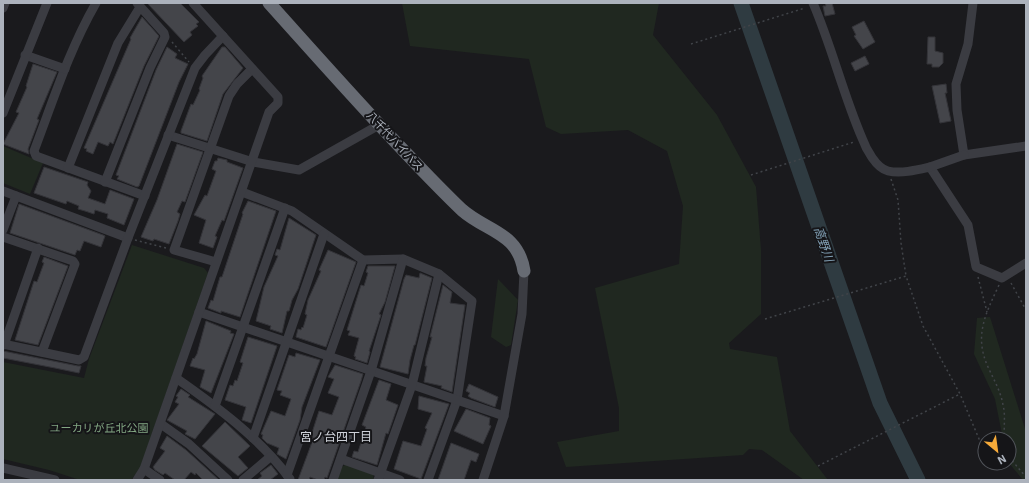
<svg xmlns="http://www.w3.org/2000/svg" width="1029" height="483" viewBox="0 0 1029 483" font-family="'IBM Plex Sans','Noto Sans JP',sans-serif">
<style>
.green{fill:#202820}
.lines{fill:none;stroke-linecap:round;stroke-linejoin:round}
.river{stroke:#2f3b41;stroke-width:15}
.building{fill:#44454a;stroke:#343439}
.path{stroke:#414449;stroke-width:1.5;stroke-dasharray:2 3;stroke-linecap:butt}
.minor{stroke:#3b3c42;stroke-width:9}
.highway{stroke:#676b73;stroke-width:13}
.labels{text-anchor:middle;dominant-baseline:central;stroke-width:4;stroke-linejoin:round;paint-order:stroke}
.street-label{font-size:11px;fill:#acb2bc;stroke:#151518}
.park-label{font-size:11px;fill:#83a783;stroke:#151518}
.water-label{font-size:12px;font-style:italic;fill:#83a2b7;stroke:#151518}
.neighbourhood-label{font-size:12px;fill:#ced1d8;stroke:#151518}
</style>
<rect width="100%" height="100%" fill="#1a1a1d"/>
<g class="green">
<polygon points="402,3 659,3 653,35 717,115 756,187 761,250 761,314 729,343 730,349 777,357 790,431 828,480 804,480 762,450 749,449 743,455 566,467 557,442 619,431 619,408 595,288 679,264 683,206 667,151 628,130 561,134 546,127 529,59 410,46"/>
<polygon points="3,146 43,163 30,194 3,183"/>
<polygon points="132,245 204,268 208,273 140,468 131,480 80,480 49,470 3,459 3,362 84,378 89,359"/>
<polygon points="498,279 518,300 511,345 506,347 491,337"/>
<polygon points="990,317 1026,432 1026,480 1023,480 1009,463 1009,439 1003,439 995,399 974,354 977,318"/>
<polygon points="346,464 373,474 374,480 337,480 342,467"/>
</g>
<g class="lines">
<polyline class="river" points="741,3 880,403 918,480"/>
</g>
<g class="building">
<polygon points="147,3 180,3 199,22 196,24 198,26 190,32 192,35 184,42"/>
<polygon points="825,3 832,3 835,14 825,16 823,6 826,6"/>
<polygon points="142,17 159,36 144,66 113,144 110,142 108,146 98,142 93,154 86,151 87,149 84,148 131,39 130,38"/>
<polygon points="864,21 875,42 863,49 854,36 856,35 852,27"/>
<polygon points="928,37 935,37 935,51 943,53 943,63 939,67 932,67 932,64 927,64"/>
<polygon points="167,47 177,54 175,58 188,64 179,82 139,186 137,187 117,179 119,176 116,175 156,70"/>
<polygon points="222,47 225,47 243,68 223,94 207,141 181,133 181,131 191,104 193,105 200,90 199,89 203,78 202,76"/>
<polygon points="865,56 869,64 855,71 851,63"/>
<polygon points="33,64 57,72 37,119 39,120 28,149 29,154 3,144 19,113 16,112 27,87 26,86"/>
<polygon points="946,84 947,93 945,93 951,121 940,123 932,86"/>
<polygon points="177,144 203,152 185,202 182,201 177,212 180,214 178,221 169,244 154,239 153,241 141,237 157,200"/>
<polygon points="218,158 227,160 227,162 243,168 224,221 222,220 215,236 217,237 213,248 199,243 206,220 194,215 205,195 207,196 216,171 212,169 215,161 217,161"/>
<polygon points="44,167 88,182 87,185 91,191 88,198 105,204 110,190 134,199 124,225 107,218 108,214 95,210 94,214 85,211 78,209 79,206 67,201 66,204 34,193"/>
<polygon points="248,201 276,211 240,317 221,311 221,313 208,308 211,300 213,301 220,277 222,277 243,214 242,213"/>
<polygon points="19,204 103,235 105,236 101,247 84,241 80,251 77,250 75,255 10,233"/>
<polygon points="289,218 316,235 298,289 292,300 289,311 287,311 282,333 270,329 271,326 256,321 264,287 278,256 275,255 277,249 280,250"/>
<polygon points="328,250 356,262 326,347 296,337 298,329 301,330 302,327 303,328 307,315 305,314 308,300 321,271 319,270"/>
<polygon points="44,257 68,266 38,345 15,340 34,281 37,282 44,263 42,262"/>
<polygon points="368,266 395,266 385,302 379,314 381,315 369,351 370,352 367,363 355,359 356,357 354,356 359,338 348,335 350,331 347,330 361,285 364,286 368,273 366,272"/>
<polygon points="420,273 432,278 415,345 414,345 410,360 408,374 380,367 404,279 406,275 419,278"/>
<polygon points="443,285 452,292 450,303 465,305 452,392 441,388 442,386 424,382 427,366 425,366 426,358 432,337 430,337"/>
<polygon points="206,321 231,331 230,333 234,334 211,393 200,387 205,370 190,366 193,358 194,359 197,354"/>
<polygon points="248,337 277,346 251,423 242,420 246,407 225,400 230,385 233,386 235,380 237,381 243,363 240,362"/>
<polygon points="3,351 78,366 81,366 79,373 55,368 3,358"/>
<polygon points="296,353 320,360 302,407 300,420 286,459 277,454 279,448 267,443 262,438 263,435 261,434 271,411 285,416 291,399 280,395 282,391 277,390 289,355 295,357"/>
<polygon points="335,365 363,374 361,381 327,478 325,477 324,480 318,480 310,477 309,480 298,480 311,445 313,437 311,436 319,411 332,415 339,397 328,393 334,379 328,377"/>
<polygon points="379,380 391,384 386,400 398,405 388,434 386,433 377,465 352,457 354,451 358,452 366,427 362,425"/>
<polygon points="469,384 498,397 495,407 471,398 468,396 470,393 466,391"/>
<polygon points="181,389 190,395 188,397 215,414 195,439 185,434 187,431 167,420 179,404 175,402 178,397 176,396"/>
<polygon points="419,396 449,404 421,479 394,469 403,441 421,446 427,429 425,428 432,413 418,409"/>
<polygon points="466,409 490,418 489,425 491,426 483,444 454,431"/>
<polygon points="225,422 250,446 238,457 248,468 238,476 202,446"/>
<polygon points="167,436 186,450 219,480 203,480 196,473 195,475 191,472 184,480 175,480 165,473 163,475 155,470 153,467 165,451 160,448"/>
<polygon points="451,443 479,454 476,462 471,460 464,480 438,480"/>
<polygon points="271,465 278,474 270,480 257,480 262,476 260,473"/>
</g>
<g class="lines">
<g class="path">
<polyline points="172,42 189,62"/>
<polyline points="691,44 805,8"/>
<polyline points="751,175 854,142"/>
<polyline points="891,179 898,200 901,243 906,276"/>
<polyline points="135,240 166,248"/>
<polyline points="978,277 987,312"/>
<polyline points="1011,283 1026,310"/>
<path d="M 999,285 C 985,315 974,336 988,367 C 994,380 1001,392 1003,405 C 1006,416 1003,428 1005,439"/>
<polyline points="765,319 906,276 923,326 960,394 985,453"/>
<polyline points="1009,457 1026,477"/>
<polyline points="818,466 960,394"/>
</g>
<g class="minor">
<path d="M 96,3 C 69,50 53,101 34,151 L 36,156 L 145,196"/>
<path d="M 813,3 C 832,47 843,94 862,138 C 866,149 876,168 888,171 C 901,174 917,170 930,167 L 968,225 L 976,267 L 1002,278 L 1026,263"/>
<polyline points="973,3 968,44 956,84 957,110 964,155 1026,146"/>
<polyline points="3,8 5,3"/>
<polyline points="25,55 65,69"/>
<polyline points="3,113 47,3"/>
<polyline points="168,135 253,162 299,170 379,125"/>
<polyline points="930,167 964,155"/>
<polyline points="68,168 118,43 140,7"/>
<polyline points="105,182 150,68 165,37 164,33 137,3"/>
<polyline points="3,191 128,238"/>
<polyline points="242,192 292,211 363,260 403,259 439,274 472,301 457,400 428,480"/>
<polyline points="3,230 16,196"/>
<polyline points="3,237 73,261 75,264 42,352"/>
<polyline points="216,262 174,250 229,96 237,84 252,69"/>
<polyline points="199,312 504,416"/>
<polyline points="3,344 79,360 84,357 128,238 195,68 205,55 223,36"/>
<polyline points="4,345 38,248"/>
<path d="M 176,378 C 216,406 261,439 290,479"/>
<polyline points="215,406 285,208"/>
<polyline points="161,424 189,444 228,480"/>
<polyline points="253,438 324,234"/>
<polyline points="341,459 400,480"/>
<polyline points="3,468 55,480"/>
<polyline points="144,469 160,480"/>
<polyline points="287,475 363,260"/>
<polyline points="137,480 144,469 269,112 278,103 278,97 193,3"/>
<polyline points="243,480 270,457"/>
<polyline points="333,480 371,371 403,259"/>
<polyline points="378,480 412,385 439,274"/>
<polyline points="483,480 504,416 522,314 524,271"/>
</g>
<path class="highway" d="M 269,3 C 314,53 358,103 404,151 C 423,171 442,191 462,210 C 487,232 518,232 524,271"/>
</g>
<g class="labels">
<g class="street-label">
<text transform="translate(395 141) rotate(47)">八千代バイパス</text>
</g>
<g class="park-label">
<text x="99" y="428">ユーカリが丘北公園</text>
</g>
<g class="water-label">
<text transform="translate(824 244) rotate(71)">高野川</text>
</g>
<g class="neighbourhood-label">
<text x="336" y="436">宮ノ台四丁目</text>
</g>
</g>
<rect width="1029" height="483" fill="none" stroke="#acb2bc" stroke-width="8"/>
<g transform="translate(997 451) rotate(151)"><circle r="19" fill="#151518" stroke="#51545a"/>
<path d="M0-3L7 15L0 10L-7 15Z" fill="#f6aa39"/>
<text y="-6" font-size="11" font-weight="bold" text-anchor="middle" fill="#acb2bc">N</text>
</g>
</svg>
